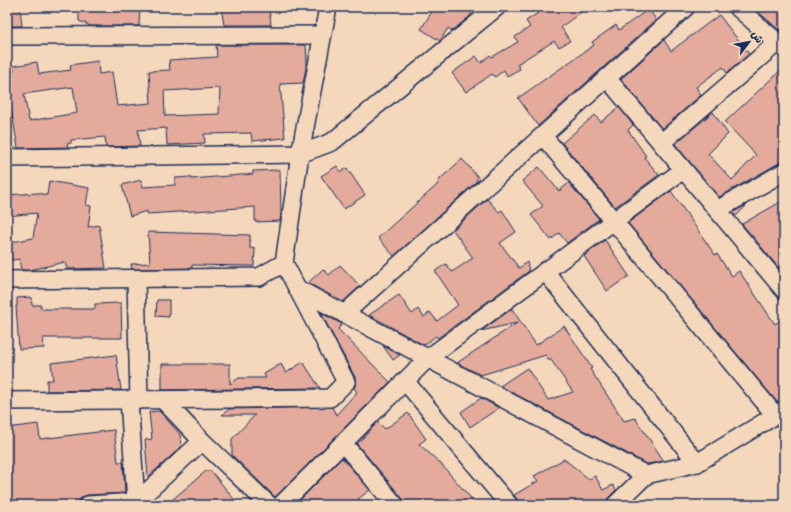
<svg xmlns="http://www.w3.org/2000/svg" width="791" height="512" viewBox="0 0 791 512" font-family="Kalam,'Playpen Sans Arabic',sans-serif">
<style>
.building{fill:#e4ab9c;stroke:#1b2f5e;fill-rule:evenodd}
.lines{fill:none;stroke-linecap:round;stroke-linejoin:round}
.minor-casing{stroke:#1b2f5e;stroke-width:20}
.minor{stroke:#f5d8bb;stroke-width:17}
</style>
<rect width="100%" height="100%" fill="#f5d8bb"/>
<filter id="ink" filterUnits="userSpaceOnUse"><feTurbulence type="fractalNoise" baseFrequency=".025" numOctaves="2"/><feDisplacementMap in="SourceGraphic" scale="8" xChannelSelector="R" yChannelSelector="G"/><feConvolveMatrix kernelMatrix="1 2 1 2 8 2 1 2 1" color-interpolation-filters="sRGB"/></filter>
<g filter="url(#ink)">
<g class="building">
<polygon points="7,7 20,7 22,26 7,26"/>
<polygon points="79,7 140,7 139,26 91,26 79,21"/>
<polygon points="221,7 269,7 271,25 224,25"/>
<polygon points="435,7 476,7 469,17 452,31 448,28 440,41 421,29"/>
<polygon points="547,7 588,7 561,27 570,41 559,47 554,41 517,64 520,69 507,76 504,70 495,77 492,74 466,92 452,73 476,56 481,63 490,55 492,57 518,42 515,37 530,27 526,21"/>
<polygon points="760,7 784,7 784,34 756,10"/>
<polygon points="649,9 656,20 538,126 518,98 594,45 592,42 616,25 619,30"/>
<polygon points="719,15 749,54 727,73 723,67 696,87 701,95 662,129 621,79 664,40 671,51"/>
<path d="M 216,45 L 306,45 L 307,63 L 303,83 L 280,84 L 285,138 L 252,141 L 251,133 L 204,134 L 205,143 L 167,145 L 166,128 L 138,130 L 140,146 L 106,147 L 105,137 L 71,140 L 71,143 L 67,144 L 68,147 L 18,148 L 9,97 L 7,97 L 7,73 L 14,72 L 13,66 L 37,62 L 39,74 L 71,70 L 70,65 L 98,61 L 99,74 L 112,72 L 117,106 L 151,103 L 149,71 L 170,70 L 169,60 L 217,57 ZM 73,87 L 77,113 L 29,121 L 24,94 ZM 220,88 L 219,114 L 165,116 L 164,91 Z"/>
<polygon points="784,67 784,162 779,163 719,197 675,144 713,112 728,134 708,154 732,180 756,155 725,122"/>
<polygon points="619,107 633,125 628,130 646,156 644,157 659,175 615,207 562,143 595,115 601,122"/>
<polygon points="462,159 478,177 475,183 394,256 378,238 437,185 440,179"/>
<polygon points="337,166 341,172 347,168 365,195 344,209 321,176"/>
<polygon points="539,167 559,191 569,183 599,219 567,243 559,233 551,240 531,215 543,206 522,181"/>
<polygon points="280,170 281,213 280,221 255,222 255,207 147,214 147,211 130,216 122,185 141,180 143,187 175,185 175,178 191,177 191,179 253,174 253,171"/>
<polygon points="49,181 89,188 86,205 91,206 88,227 99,225 106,268 67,269 65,262 30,270 21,270 19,259 7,261 7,243 33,238 37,213 7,216 7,195 37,193 47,195"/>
<polygon points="671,191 715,255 717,254 732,276 739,271 775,324 784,318 784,400 777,402 628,223"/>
<polygon points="487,199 499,212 502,210 516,232 500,243 519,268 527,262 529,271 438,338 436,336 424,345 369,315 399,295 412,314 418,309 424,317 430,312 437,321 458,305 435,271 446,264 452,272 473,258 453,230"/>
<polygon points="784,200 784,274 742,224"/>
<polygon points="748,204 736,216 732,213"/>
<polygon points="148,232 250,235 250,248 255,249 254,266 192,265 192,268 132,269 131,264 150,263"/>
<polygon points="605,240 629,276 607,291 584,256"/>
<polygon points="340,265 360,286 343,302 308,283 323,269 329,275"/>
<polygon points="31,297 32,305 41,305 41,309 95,309 95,304 121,303 122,338 43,338 44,348 19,349 16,306 17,306 17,298"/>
<polygon points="157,300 169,300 169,317 156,316"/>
<polygon points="512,309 536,345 564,326 592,368 590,369 624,421 635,418 664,461 647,464 500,386 527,368 548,400 573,392 551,360 548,360 546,355 481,375 457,363 517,323 481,331"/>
<polygon points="321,313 342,324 338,329 390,382 275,497 232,455 232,439 255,415 222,415 229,409 332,407 336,415 357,392 354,388 356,383 355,377"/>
<polygon points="383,346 400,355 393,360"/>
<polygon points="116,355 121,390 47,391 47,380 53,380 51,363"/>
<polygon points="303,362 320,388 162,390 162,364 230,364 230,384 239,378 266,378 264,374 281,364 286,373"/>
<polygon points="481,398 499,408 470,427 461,412"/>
<polygon points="159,411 180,434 181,447 148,477 145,440 152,439 149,412"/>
<polygon points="408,413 426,439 419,444 440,463 477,505 405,505 403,499 357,444 378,422 385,429"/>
<polygon points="784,422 784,436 777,426"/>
<polygon points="38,424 40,439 114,430 118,462 123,462 125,493 87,495 82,497 79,500 78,504 74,505 7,505 7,428"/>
<polygon points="342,458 370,490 358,499 363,505 295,505"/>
<polygon points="564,459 589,479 595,476 603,490 613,485 616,490 608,498 605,505 519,505 517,499 514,495 538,481 534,476"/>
<polygon points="206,471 211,471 239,505 166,505"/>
</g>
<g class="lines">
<g class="minor-casing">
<g id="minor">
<polyline points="737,7 784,48"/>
<polyline points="7,36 322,35"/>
<polyline points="607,78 784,290"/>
<polyline points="543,136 775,415"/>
<polyline points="661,143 778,42"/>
<polyline points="7,158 300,154 332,142 497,7"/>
<polyline points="717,210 784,172"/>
<polyline points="545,271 697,463"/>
<polyline points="136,279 139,400"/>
<polyline points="7,280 259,277 284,263 300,154 328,7"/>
<polyline points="298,289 646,475"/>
<polyline points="344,314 686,7"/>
<polyline points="405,381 509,505"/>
<polyline points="129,400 136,502 138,505"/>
<polyline points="163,400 202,441 269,505"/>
<polyline points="7,401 330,398 346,382 284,263"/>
<polyline points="343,443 395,505"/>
<polyline points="88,505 136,502"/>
<polyline points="133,505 202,441"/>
<polyline points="281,505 428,358 683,170"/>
<polyline points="615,505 646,475 697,463 784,410"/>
</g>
</g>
<use href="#minor" class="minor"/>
</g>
</g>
<rect width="791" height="512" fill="none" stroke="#f5d8bb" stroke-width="24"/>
<rect x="12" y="12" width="767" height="488" fill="none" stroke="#1b2f5e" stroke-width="1.5" filter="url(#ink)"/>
<g transform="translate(749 42) rotate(58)" stroke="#f5d8bb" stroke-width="3" paint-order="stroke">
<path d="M0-3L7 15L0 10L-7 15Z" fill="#1b2f5e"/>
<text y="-6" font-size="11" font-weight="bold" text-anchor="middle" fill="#1b2f5e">ش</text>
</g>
</svg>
